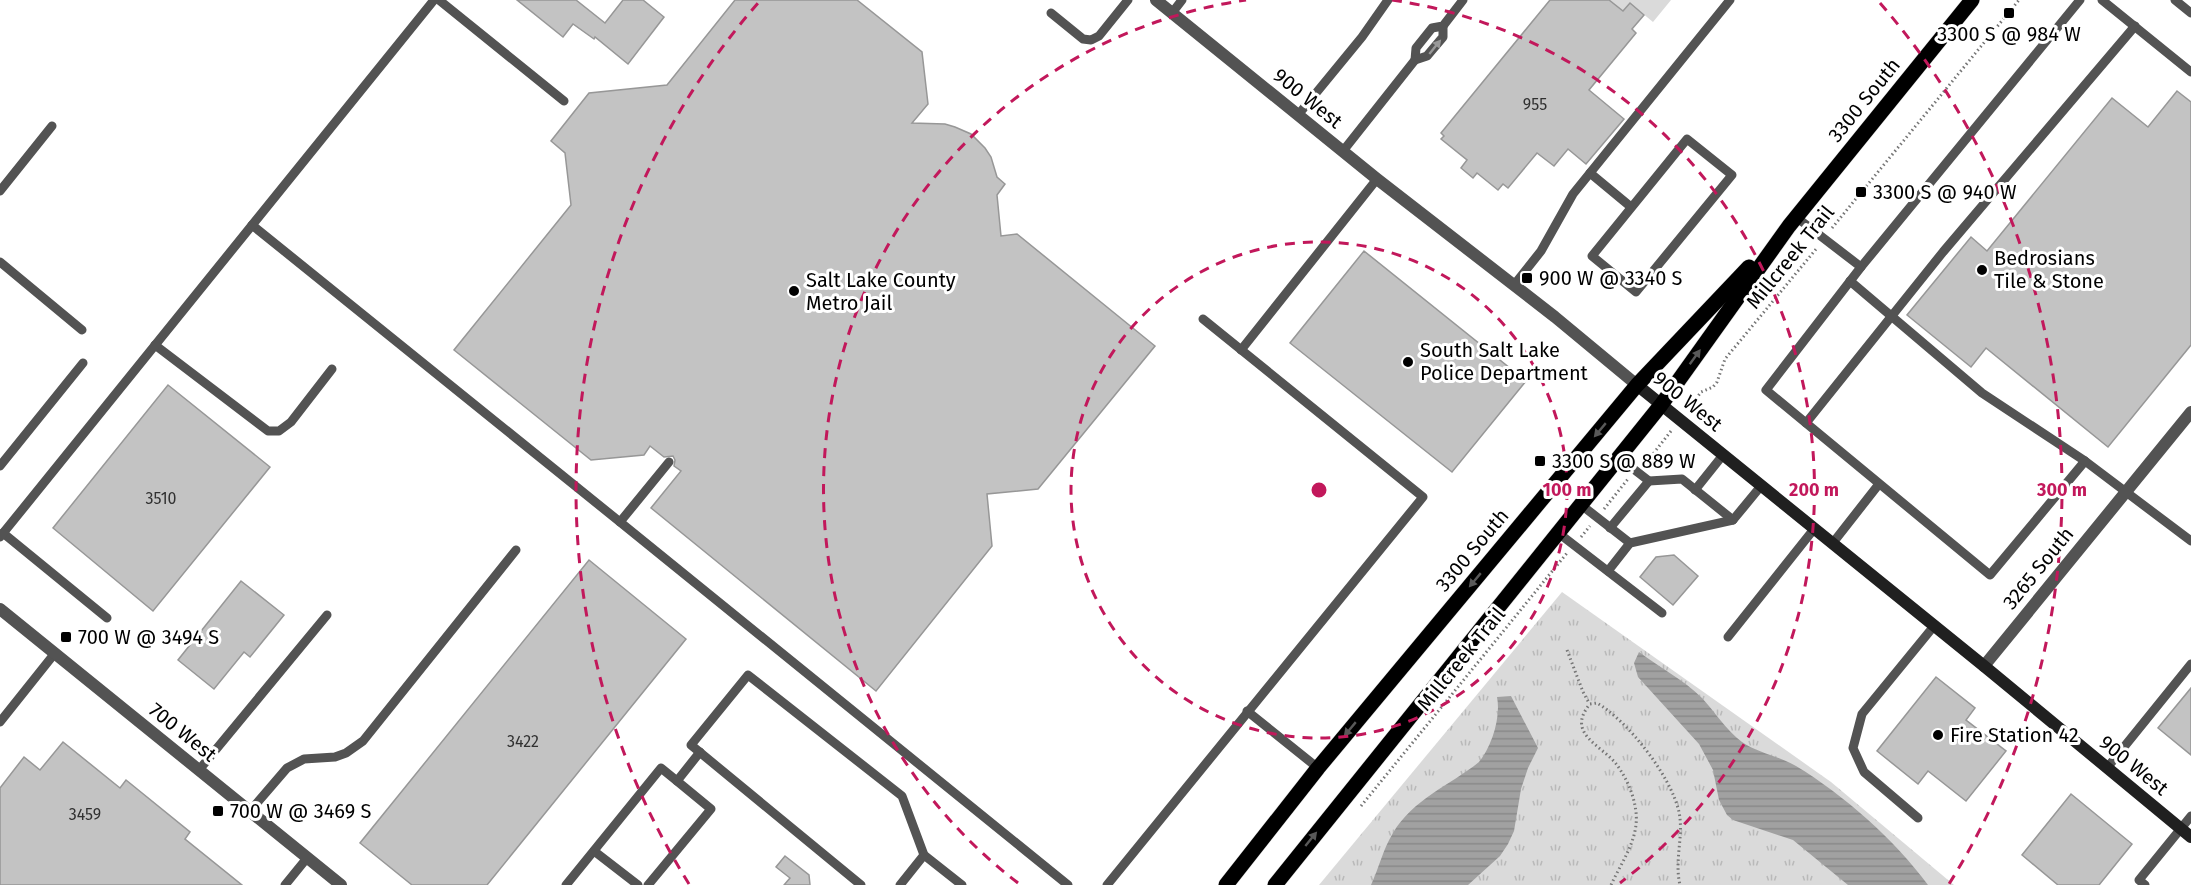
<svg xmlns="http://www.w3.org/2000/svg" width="2191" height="885" viewBox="0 0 2191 885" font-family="'Fira Sans',sans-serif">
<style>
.grass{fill:url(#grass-tufts)}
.park{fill:#dadada}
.water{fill:url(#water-rules)}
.building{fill:#c3c3c3;stroke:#979797;stroke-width:1.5}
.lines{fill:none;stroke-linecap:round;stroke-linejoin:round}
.primary-casing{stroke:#dbdbdb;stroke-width:16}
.path{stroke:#757575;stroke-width:3;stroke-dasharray:1.5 3;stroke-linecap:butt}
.service{stroke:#535353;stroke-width:9}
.minor{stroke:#535353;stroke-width:12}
.tertiary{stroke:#535353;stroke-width:12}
.secondary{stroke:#202020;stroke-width:12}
.primary{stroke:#000;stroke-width:15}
.oneway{fill:#989898}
.oneway2{fill:#595959}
.ring{fill:none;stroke:#c2185b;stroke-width:3;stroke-dasharray:10 8}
.poi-dot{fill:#000;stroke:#fff;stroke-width:2}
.labels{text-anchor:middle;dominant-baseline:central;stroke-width:6;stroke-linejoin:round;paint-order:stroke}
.number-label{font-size:16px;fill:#313131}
.poi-label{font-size:20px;fill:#000;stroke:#fff;text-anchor:start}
.street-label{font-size:20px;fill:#000;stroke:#fff}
.centre{fill:#c2185b;stroke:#fff;stroke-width:3}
.ring-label{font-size:18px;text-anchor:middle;font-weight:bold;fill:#c2185b;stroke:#fff;stroke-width:6;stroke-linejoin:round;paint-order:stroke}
</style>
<defs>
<pattern id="grass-tufts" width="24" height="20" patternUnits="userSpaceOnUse" patternTransform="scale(1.5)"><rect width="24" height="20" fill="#dadada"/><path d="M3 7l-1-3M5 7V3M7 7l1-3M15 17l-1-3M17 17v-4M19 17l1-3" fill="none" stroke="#b9b9b9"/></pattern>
<pattern id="water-rules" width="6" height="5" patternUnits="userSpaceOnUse" patternTransform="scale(1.5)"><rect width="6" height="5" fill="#a1a1a1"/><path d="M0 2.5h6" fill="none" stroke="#898989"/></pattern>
</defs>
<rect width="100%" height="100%" fill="#fff"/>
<polygon class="grass" points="1562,592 1831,782 1954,885 1319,885"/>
<polygon class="park" points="1609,0 1671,0 1653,22 1630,3 1623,11"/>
<g class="water">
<path d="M 1639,652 C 1659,667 1684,680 1702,698 C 1715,712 1726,730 1742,742 C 1758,753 1779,756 1796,766 C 1844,795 1895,840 1928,885 L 1848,885 L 1793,840 L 1733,820 L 1727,815 L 1719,800 L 1713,770 L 1699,744 L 1638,677 L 1634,663 Z"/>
<path d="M 1511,696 L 1538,748 L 1528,768 L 1521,789 L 1514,831 L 1508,844 L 1500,856 L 1468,885 L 1371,885 C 1379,868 1383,849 1393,833 C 1413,799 1449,786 1479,762 C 1492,746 1501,717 1497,697 Z"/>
</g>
<g class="building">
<polygon points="517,0 576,0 605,23 623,0 643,0 664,17 628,64 595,37 594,39 573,24 563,37"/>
<polygon points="735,0 857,0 922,52 928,104 912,123 945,124 955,127 971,134 985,148 991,157 997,177 1005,184 997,195 1001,236 1017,234 1155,346 1038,489 987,494 992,546 876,691 651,508 681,471 674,466 675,460 673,456 664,457 650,446 644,455 591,460 454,350 571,205 565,153 551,141 589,93 667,85"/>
<polygon points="1550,0 1609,0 1623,11 1630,3 1644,15 1632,29 1636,33 1589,90 1624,119 1586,164 1568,149 1554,166 1537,153 1508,188 1503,184 1498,190 1477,173 1473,178 1461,168 1467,160 1441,139 1444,136 1441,133"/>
<polygon points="2177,91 2191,102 2191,345 2108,447 1986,348 1971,367 1907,315 1971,237 1987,251 2112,98 2148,127"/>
<polygon points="1364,251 1526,381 1452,472 1290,343"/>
<polygon points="168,385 270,467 153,611 53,528"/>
<polygon points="1674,555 1698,576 1673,605 1640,577 1656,557"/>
<polygon points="589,560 686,639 487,885 412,885 360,843"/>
<polygon points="241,581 284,615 250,657 244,652 214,689 178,660"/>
<polygon points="1936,677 1975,708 1966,720 2006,751 1966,801 1928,771 1918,784 1877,751"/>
<polygon points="2191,688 2191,755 2158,728"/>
<polygon points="63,742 120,788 126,780 190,832 185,839 242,885 0,885 0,788 24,757 40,770"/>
<polygon points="2071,794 2132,844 2099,885 2058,885 2022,855"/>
<polygon points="785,856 809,875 810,885 784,885 790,878 776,867"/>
</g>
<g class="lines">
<g class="primary-casing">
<g id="primary">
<polyline points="1226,885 1318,768 1637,385 1749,267"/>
<polyline points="1275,885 1661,405 1789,226 1972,0"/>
</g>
</g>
<g class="path">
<polyline points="1832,228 2019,0"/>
<polyline points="1688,410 1701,392 1713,387 1717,382 1725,359 1817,248"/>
<polyline points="1644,461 1653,457 1653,454 1671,431"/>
<polyline points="1604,509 1628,479"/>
<polyline points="1581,537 1590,526"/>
<polyline points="1567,650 1583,692 1589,703"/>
<polyline points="1361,806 1567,553"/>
<path d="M 1611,885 C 1622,861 1639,839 1636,812 C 1634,795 1627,779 1617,765 C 1602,745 1565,734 1590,704 L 1597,703 C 1628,721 1671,776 1679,812 C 1684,836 1674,860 1680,885"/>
</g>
<g class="service">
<polyline points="439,0 564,101"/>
<polyline points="2102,0 2191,72"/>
<polyline points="2175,0 2191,13"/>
<polyline points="1051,13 1083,39 1091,40 1099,36 1128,0"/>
<polyline points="1172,13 1182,0"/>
<polyline points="1415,60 1416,48 1432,28 1443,26 1463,0"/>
<polyline points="1298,115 1362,37 1388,0"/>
<polygon points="1687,139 1732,175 1636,292 1592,256"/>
<polyline points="1343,151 1415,60 1427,56 1443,37 1443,26"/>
<polyline points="1590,173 1631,207"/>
<polyline points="0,191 52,126"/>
<polyline points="1796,217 1861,267 1766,390 1990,575 2085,461 2191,541"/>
<polyline points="252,225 620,522 669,462"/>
<polyline points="0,262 82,330"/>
<polyline points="1861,267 2080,0"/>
<polyline points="1850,281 1982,393 2085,461"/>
<polyline points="1514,285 1541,251 1573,194 1730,0"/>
<polyline points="155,345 268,431 279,431 291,422 332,369"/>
<polyline points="1241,350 1377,179"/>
<polyline points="1806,423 1943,252 2135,26"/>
<polyline points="1618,457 1649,481 1682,479 1733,520"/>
<polyline points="0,466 83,363"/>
<polyline points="1695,490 1723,455"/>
<polyline points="1580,504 1630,543"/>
<polyline points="620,522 1068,885"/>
<polyline points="1610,528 1649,481"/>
<polyline points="1557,532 1662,613"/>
<polyline points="3,533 107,618"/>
<polyline points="0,537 434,0"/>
<polyline points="1832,544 1879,484"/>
<polyline points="1608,571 1630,543 1733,520 1761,486"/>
<polyline points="1728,637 1814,529"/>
<polyline points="1247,711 1318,768"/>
<polyline points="0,722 55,653"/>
<polyline points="2107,768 2191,664"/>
<polyline points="199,770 327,615"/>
<polyline points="250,811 287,768 304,759 335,757 346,753 363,741 516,550"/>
<polyline points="1918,818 1864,772 1853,748 1862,714 1934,626"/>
<polyline points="594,851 638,885"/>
<polyline points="285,885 307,858"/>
<polyline points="566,885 661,768 677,781 700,752"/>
<polyline points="648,885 711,809 677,781"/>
<polyline points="861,885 691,745 748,675 902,796 924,855 962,885"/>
<polyline points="900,885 924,855"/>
<polyline points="1107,885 1423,497 1203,319"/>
<polyline points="2145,885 2139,880 2191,816"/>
</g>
<g class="minor">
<polyline points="1156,0 1377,179 1555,317 1637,385"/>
<polyline points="1984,666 2191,412"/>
</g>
<polyline class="tertiary" points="0,609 341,885"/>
<polyline class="secondary" points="1637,385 1984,666 2191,837"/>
<use href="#primary" class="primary"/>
</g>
<defs><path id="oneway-solid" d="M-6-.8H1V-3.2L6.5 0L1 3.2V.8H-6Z" transform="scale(1.5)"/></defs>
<use class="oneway" href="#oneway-solid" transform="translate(1435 47) rotate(-51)"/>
<g class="oneway2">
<use href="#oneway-solid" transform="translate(1695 357) rotate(-54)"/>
<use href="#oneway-solid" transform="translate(1600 430) rotate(130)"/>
<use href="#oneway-solid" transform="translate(1475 580) rotate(130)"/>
<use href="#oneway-solid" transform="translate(1350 729) rotate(130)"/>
<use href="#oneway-solid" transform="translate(1311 839) rotate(-51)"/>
</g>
<g class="ring">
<circle cx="1319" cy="490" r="248"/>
<path d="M1018 883A495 495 0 0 1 1246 0M1392 0A495 495 0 0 1 1620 883"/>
<path d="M689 884A743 743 0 0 1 758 3M1880 3A743 743 0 0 1 1949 884"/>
</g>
<g class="poi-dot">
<rect x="2003" y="7" width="12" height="12" rx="3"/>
<rect x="1855" y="186" width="12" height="12" rx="3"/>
<circle cx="1982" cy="270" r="6"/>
<rect x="1521" y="272" width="12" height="12" rx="3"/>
<circle cx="794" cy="291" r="6"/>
<circle cx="1408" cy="362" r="6"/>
<rect x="1534" y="455" width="12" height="12" rx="3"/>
<rect x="60" y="631" width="12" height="12" rx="3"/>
<circle cx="1938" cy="735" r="6"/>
<rect x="212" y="805" width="12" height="12" rx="3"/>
</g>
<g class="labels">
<g class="number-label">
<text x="1535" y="104">955</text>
<text x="161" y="498">3510</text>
<text x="523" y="741">3422</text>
<text x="85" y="814">3459</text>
</g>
<g class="poi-label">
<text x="2009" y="34" text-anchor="middle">3300 S @ 984 W</text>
<text x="1873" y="192">3300 S @ 940 W</text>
<text x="1994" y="258">Bedrosians<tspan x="1994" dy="23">Tile &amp; Stone</tspan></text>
<text x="1539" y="278">900 W @ 3340 S</text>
<text x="806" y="280">Salt Lake County<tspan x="806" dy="23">Metro Jail</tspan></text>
<text x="1420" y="350">South Salt Lake<tspan x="1420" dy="23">Police Department</tspan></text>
<text x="1552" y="461">3300 S @ 889 W</text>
<text x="78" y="637">700 W @ 3494 S</text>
<text x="1950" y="735">Fire Station 42</text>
<text x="230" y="811">700 W @ 3469 S</text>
</g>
<g class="street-label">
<text transform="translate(1308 98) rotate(39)">900 West</text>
<text transform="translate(1864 100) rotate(-51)">3300 South</text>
<text transform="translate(1790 257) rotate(-51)">Millcreek Trail</text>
<text transform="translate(1688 401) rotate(39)">900 West</text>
<text transform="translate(1472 550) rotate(-50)">3300 South</text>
<text transform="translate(2038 568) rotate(-51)">3265 South</text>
<text transform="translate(1461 659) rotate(-51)">Millcreek Trail</text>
<text transform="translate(183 732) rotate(39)">700 West</text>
<text transform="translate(2134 765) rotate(39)">900 West</text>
</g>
</g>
<circle cx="1319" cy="490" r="9" class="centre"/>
<g class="ring-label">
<text x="1567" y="496">100 m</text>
<text x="1814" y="496">200 m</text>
<text x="2062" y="496">300 m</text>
</g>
</svg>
